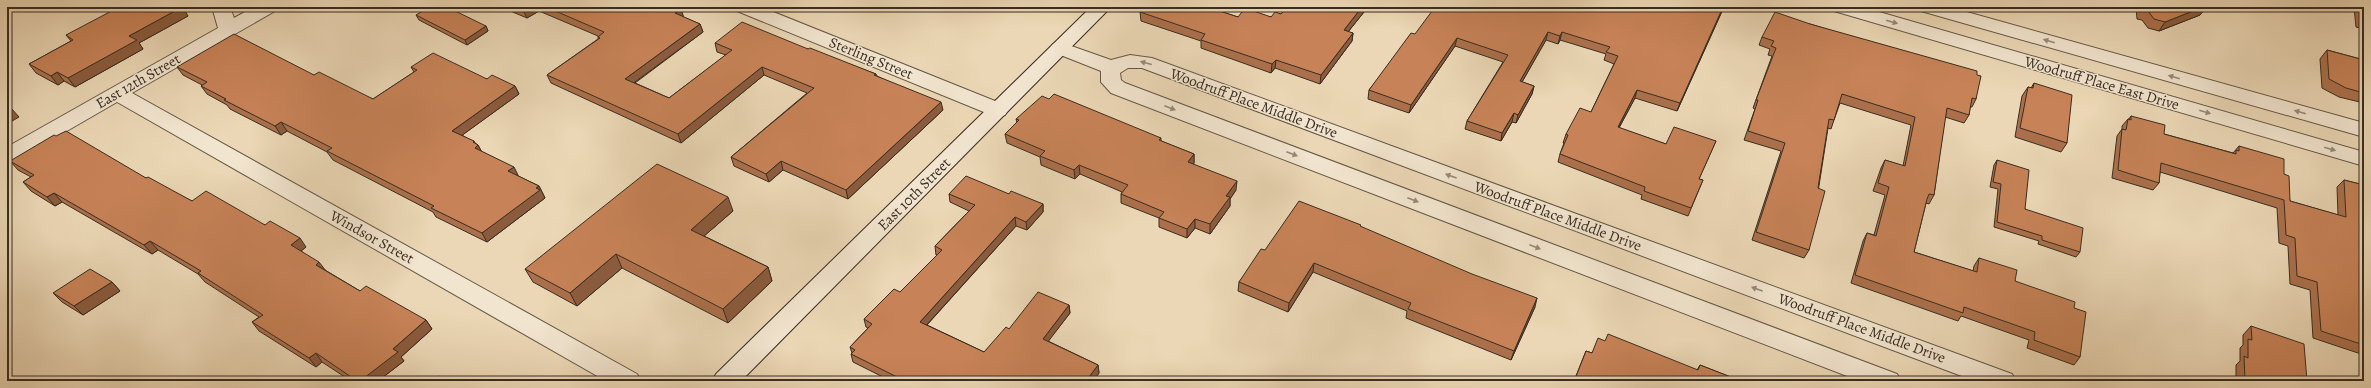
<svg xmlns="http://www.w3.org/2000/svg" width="2371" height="388" viewBox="0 0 2371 388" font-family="Alegreya,serif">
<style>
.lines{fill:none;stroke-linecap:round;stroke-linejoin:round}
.minor-casing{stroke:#655847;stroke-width:2}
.secondary-casing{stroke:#382d22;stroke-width:2}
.minor{fill:#f2e5cf;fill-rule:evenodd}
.secondary{fill:#f2e5cf;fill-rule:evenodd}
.wall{fill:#ab704b;stroke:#382d22}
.shaded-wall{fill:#8b5b3d;stroke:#382d22}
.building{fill:#c78257;stroke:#382d22}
.oneway{fill:#958978}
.labels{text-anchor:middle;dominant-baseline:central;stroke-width:3;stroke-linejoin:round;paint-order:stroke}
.street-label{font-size:15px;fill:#382d22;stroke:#f2e5cf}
</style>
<rect width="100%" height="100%" fill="#ebd7b5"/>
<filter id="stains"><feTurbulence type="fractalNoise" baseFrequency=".005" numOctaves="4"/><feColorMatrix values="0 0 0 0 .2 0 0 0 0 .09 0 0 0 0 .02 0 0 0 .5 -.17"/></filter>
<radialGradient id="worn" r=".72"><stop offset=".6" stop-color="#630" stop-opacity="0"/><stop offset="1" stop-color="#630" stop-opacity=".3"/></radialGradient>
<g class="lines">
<g class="minor-casing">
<g id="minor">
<polygon points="212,7 230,7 234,18 254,7 277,7 275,11 132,93 637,374 641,381 606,381 117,102 15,161 7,163 7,147 218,28"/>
<polygon points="735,7 761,7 1005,105 1008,110 1005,115 998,117 991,115 737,11"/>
<polygon points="1832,7 1862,7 2364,152 2364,166 1834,11"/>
<polygon points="1919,7 1949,7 2364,123 2364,137 1921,11"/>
<polygon points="1060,42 1111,60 1130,55 1152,58 2012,374 2016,381 1975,381 1142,68 1128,68 1120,73 1121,80 1125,83 1897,374 1901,381 1860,381 1111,93 1101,82 1101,71 1053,52 1050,48 1053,44"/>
</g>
</g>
<g class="secondary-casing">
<polygon id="secondary" points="1091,7 1111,7 741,381 712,381 716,374"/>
</g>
<use href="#minor" class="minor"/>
<use href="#secondary" class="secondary"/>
</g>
<g class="wall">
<polygon points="503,7 675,7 681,9 683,17 700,24 703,32 635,83 669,98 726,55 717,52 715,43 808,49 876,74 877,76 943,110 848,199 783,170 769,182 734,166 731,157 807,93 764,75 681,143 551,83 547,75 598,39 598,36 539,11 527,18 503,8"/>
<polygon points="1140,7 1207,7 1238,17 1271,17 1281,14 1287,7 1368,7 1348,32 1353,33 1352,41 1320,84 1275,68 1271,73 1201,48 1201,41 1141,21 1140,12 1142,10 1140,9"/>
<polygon points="1527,7 1724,7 1677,111 1635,98 1619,128 1666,144 1716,141 1699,179 1703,180 1688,216 1641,199 1642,195 1558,162 1560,154 1564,143 1563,143 1566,134 1591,112 1614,64 1604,60 1606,54 1560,40 1558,44 1546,40 1522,82 1534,86 1532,94 1516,123 1512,122 1501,141 1465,129 1467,121 1503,62 1455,46 1409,113 1368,99 1369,90 1415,34 1525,11"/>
<polygon points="2136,7 2206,7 2200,15 2159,31 2148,28 2142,20 2137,19"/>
<polygon points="2354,7 2364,7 2364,29 2356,27"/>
<polygon points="416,15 486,26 488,31 467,45 419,20"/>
<polygon points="188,16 139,43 143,49 75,87 64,81 58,85 36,73 29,64 71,41 66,35"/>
<polygon points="1810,24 1977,75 1976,99 1972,107 1970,107 1969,115 1964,123 1945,117 1934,195 1929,204 1926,203 1914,252 1973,271 1974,266 1979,258 2015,281 2074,308 2080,357 2074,365 2027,348 2029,340 1961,316 1958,321 1851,283 1863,241 1867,233 1874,235 1885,195 1873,191 1881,168 1885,160 1903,166 1911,125 1840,103 1834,120 1831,129 1828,128 1809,250 1804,258 1752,240 1781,151 1744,140 1755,109 1753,108 1772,56 1768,55 1770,49 1759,45 1762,37"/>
<polygon points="2327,50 2364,60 2364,103 2339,97 2322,88 2320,59"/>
<polygon points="177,67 314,75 373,99 414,72 411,67 487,79 515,86 519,94 462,135 478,145 481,151 518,175 518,176 539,186 545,198 487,242 436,217 433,212 333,160 327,152 287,131 281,135 230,109 227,105 207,94 201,86 202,85 183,75"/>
<polygon points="2034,83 2067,143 2061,152 2015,137 2022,96 2028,87 2031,88"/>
<polygon points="2131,116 2164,134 2233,153 2239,146 2284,174 2290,201 2338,215 2337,187 2344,180 2364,185 2364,355 2313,338 2310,290 2290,284 2288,246 2279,243 2277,208 2160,172 2159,183 2153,190 2112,178 2117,136 2122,129 2122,126 2128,119 2129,119"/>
<polygon points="1016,119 1161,138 1161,141 1194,154 1194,163 1193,165 1236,190 1230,199 1230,206 1210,234 1195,228 1187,238 1159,227 1159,218 1121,203 1121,194 1122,192 1080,174 1075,179 1041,165 1040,157 1007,143 1005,134 1017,123"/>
<polygon points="1997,160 2025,209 2080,252 2076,257 2038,244 2039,241 1994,227 1998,189 1990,187 1994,165"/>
<polygon points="10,161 146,178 192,201 265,225 306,247 301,251 325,270 360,291 426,320 432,329 401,357 404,361 378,381 351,381 322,362 316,367 259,331 252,322 259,317 205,282 198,274 158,250 152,254 62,202 55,206 31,191 23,182 31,177 18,170"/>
<polygon points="949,194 1009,194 1043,204 1043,212 1027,230 1016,226 927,325 984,352 1009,329 1069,305 1070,313 1048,341 1098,365 1099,373 1093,381 891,381 853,362 851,354 852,353 850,347 868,328 866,327 864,319 900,292 937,255 936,255 935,246 969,211 950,202"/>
<polygon points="733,211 704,236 768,267 772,281 728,323 622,268 577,306 533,282 525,269"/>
<polygon points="1361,227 1535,307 1511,360 1406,318 1407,311 1313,272 1288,312 1238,291 1239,282 1265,250"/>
<polygon points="112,282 120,291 83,315 62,302 53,293"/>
<polygon points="2251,326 2307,381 2236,381 2236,365 2240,361 2240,348 2243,345 2243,335"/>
<polygon points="1605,341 1697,370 1700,365 1741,381 1574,381 1586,351 1592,353"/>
</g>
<g class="shaded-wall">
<polygon points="182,7 183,7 188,16 139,43 143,49 75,87 68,78 129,36"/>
<polygon points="527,7 537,7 539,11 527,18 523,10"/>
<polygon points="1362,7 1368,7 1343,38 1344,30"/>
<polygon points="1723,7 1722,11 1677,111 1680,103"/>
<polygon points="2203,7 2206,7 2200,15 2159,31 2165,22"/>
<polygon points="681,9 684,18 675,13"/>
<polygon points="700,24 703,32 628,87 625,79"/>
<polygon points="486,26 488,31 467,45 465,40"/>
<polygon points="1548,32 1546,40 1518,89 1520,81"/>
<polygon points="1562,32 1560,40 1558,44 1560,36"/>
<polygon points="1353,33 1352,41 1320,84 1321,75"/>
<polygon points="1457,38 1455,46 1409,113 1411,105"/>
<polygon points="1276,60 1275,68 1271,73 1272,64"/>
<polygon points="762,67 764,75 681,143 678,134"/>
<polygon points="57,72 64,81 58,85 51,76"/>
<polygon points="515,86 519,94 457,139 452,131"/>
<polygon points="1534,86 1532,94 1516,123 1518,115"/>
<polygon points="1637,90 1635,98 1615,135 1618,127"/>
<polygon points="941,102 943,110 848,199 846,190"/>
<polygon points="11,108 19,117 7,124 7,110"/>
<polygon points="1514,113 1512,122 1501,141 1502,133"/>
<polygon points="281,122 287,131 281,135 275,126"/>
<polygon points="474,141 477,146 478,145 483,154 479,157 473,142"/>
<polygon points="1194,154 1194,163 1188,172 1188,162"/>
<polygon points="781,161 783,170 769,182 766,174"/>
<polygon points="1079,165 1080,174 1075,179 1074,170"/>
<polygon points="514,167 518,175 512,180 508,171"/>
<polygon points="1237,181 1236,190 1230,199 1230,206 1210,234 1210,224 1226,196"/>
<polygon points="539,186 545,198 487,242 482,233"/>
<polygon points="54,193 62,202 55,206 47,197"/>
<polygon points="728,197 733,211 696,243 691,230"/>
<polygon points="1043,204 1043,212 1027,230 1026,222"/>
<polygon points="1015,217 1016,226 922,330 920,322"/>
<polygon points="1195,219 1195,228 1187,238 1187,229"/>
<polygon points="300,238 306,247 297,254 291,245"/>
<polygon points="150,241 158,250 152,254 144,245"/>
<polygon points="616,254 622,268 577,306 570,293"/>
<polygon points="319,262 326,271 316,265"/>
<polygon points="1314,263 1313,272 1288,312 1289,303"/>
<polygon points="768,267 772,281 728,323 723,309"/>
<polygon points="112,282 120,291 83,315 74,306"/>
<polygon points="1537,298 1535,307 1511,360 1514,351"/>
<polygon points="1069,305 1070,313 1044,347 1043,339"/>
<polygon points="426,320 432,329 401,357 404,361 378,381 360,381 393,349"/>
<polygon points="316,353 322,362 316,367 309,358"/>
<polygon points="1098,365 1099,373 1093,381 1086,381"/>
</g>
<g class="building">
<polygon points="119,7 182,7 129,36 137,40 68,78 57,72 51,76 29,64 73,40 66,35"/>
<polygon points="430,7 447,7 486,26 465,40 416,15"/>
<polygon points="517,7 527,7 523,10"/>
<polygon points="546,7 675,7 681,9 675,13 700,24 625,79 669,98 732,50 715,43 742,22 808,49 810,48 876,74 874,75 941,102 846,190 781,161 766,174 731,157 814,88 762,67 678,134 547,75 600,38 598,37 604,32"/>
<polygon points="1145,7 1207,7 1238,17 1245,8 1271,17 1275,12 1281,14 1287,7 1362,7 1344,30 1353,33 1321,75 1276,60 1272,64 1201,40 1205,34 1140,12"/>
<polygon points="1435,7 1512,7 1525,11 1527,7 1723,7 1680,103 1637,90 1618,127 1666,144 1674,127 1716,141 1699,179 1703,180 1691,208 1644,191 1645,187 1560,154 1568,135 1566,134 1580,108 1591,112 1618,56 1606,52 1610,47 1562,32 1560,36 1548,32 1520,81 1534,86 1518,115 1514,113 1502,133 1467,121 1508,55 1457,38 1411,105 1369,90 1411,33 1415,34"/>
<polygon points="2143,7 2203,7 2165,22 2154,19 2148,11 2143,10"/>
<polygon points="2359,7 2364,7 2364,21 2361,21"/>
<polygon points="1775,12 1810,24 1977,71 1977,75 1981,76 1976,99 1972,98 1969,115 1947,108 1934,195 1929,194 1927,199 1914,252 1977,272 1979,258 2017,270 2015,281 2075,302 2074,308 2086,312 2080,357 2034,340 2035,332 1964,307 1963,313 1855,275 1867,233 1876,236 1889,187 1878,183 1885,160 1905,166 1915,117 1842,94 1834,120 1829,119 1818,188 1825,191 1809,250 1756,232 1785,143 1748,131 1758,100 1756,100 1776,48 1771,46 1774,41 1762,37"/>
<polygon points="234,34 314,75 319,72 373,99 417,70 411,67 433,53 487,79 492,75 515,86 452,131 474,141 473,142 478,145 475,148 514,167 508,171 539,186 536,188 540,190 482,233 431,208 434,206 327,151 332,148 281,122 275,126 224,100 226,99 201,86 207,82 177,67"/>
<polygon points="2327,50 2364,60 2364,93 2346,88 2329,79"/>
<polygon points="2034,83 2072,95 2067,143 2020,128 2028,87 2033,88"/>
<polygon points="1054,94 1161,138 1159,140 1194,154 1188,162 1237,181 1226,196 1230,197 1210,224 1195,219 1187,229 1159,218 1164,212 1121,194 1128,185 1079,165 1074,170 1040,156 1045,151 1005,134 1019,120 1016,119 1042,96 1049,99"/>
<polygon points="7,106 11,108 7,110"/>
<polygon points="2131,116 2165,125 2164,134 2236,154 2236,150 2239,151 2239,146 2284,159 2284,174 2289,176 2290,201 2346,217 2344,180 2364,185 2364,345 2321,331 2317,282 2297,276 2295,238 2286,235 2284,200 2161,163 2159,183 2118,170 2122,129 2126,130 2128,119 2131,120"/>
<polygon points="66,131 146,178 148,177 192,201 206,191 265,225 270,221 300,238 291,245 319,262 316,265 360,291 366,286 426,320 393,349 398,352 360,381 357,381 316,353 309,358 252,322 263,315 198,273 201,271 150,241 144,245 54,193 47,197 23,182 34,175 10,161 54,135 56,136"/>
<polygon points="1997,160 2029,170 2025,209 2083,228 2080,252 2042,240 2042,236 1997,222 2001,184 1993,182"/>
<polygon points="657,164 728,197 691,230 768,267 723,309 616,254 570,293 525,269"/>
<polygon points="966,176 1009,194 1011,191 1043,204 1026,222 1015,217 920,322 984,352 1006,327 1009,329 1038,292 1069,305 1043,339 1098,365 1086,381 905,381 851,354 855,350 850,347 872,324 864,319 894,289 900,292 942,250 935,246 975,205 949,194"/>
<polygon points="1299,201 1361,225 1360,226 1472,274 1537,298 1514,351 1408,309 1411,303 1314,263 1289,303 1239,282 1261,249 1265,250"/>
<polygon points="90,269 112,282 74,306 53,293"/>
<polygon points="2251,326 2304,344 2307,381 2245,381 2244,356 2248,358 2248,339 2252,340"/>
<polygon points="1608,334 1698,370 1700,365 1741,381 1579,381 1575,379 1586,351 1592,353 1598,338 1605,341"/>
<polygon points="439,376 447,381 433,381"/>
</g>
<defs><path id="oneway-solid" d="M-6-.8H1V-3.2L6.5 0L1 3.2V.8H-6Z"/></defs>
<g class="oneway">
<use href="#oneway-solid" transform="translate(1892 22) rotate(16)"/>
<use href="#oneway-solid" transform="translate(2049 41) rotate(-164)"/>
<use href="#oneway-solid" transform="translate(1146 63) rotate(-165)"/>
<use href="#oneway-solid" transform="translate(2174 77) rotate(-164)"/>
<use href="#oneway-solid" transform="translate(1170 108) rotate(21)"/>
<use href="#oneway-solid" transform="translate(2205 112) rotate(16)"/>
<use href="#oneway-solid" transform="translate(2300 112) rotate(-164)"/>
<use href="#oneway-solid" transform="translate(2330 149) rotate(16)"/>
<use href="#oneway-solid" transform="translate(1292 154) rotate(21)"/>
<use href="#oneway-solid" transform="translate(1451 176) rotate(-160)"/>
<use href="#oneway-solid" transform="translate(1413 200) rotate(21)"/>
<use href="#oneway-solid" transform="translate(1535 247) rotate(21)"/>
<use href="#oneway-solid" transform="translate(1757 289) rotate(-160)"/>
</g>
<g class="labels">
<g class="street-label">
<text transform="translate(871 58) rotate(22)">Sterling Street</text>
<text transform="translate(138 81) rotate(-30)">East 12th Street</text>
<text transform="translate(2102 83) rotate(16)">Woodruff Place East Drive</text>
<text transform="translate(1254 103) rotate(20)">Woodruff Place Middle Drive</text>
<text transform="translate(914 194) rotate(-45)">East 10th Street</text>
<text transform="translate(1558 216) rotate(20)">Woodruff Place Middle Drive</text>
<text transform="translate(372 237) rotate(29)">Windsor Street</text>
<text transform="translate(1862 328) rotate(20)">Woodruff Place Middle Drive</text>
</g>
</g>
<rect width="2371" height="388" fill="none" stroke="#ebd7b5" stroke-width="24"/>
<rect x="8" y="8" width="2355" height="372" fill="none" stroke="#382d22" stroke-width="2"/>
<rect x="12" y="12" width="2347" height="364" fill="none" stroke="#382d22"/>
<rect width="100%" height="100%" filter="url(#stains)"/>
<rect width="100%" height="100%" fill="url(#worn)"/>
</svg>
